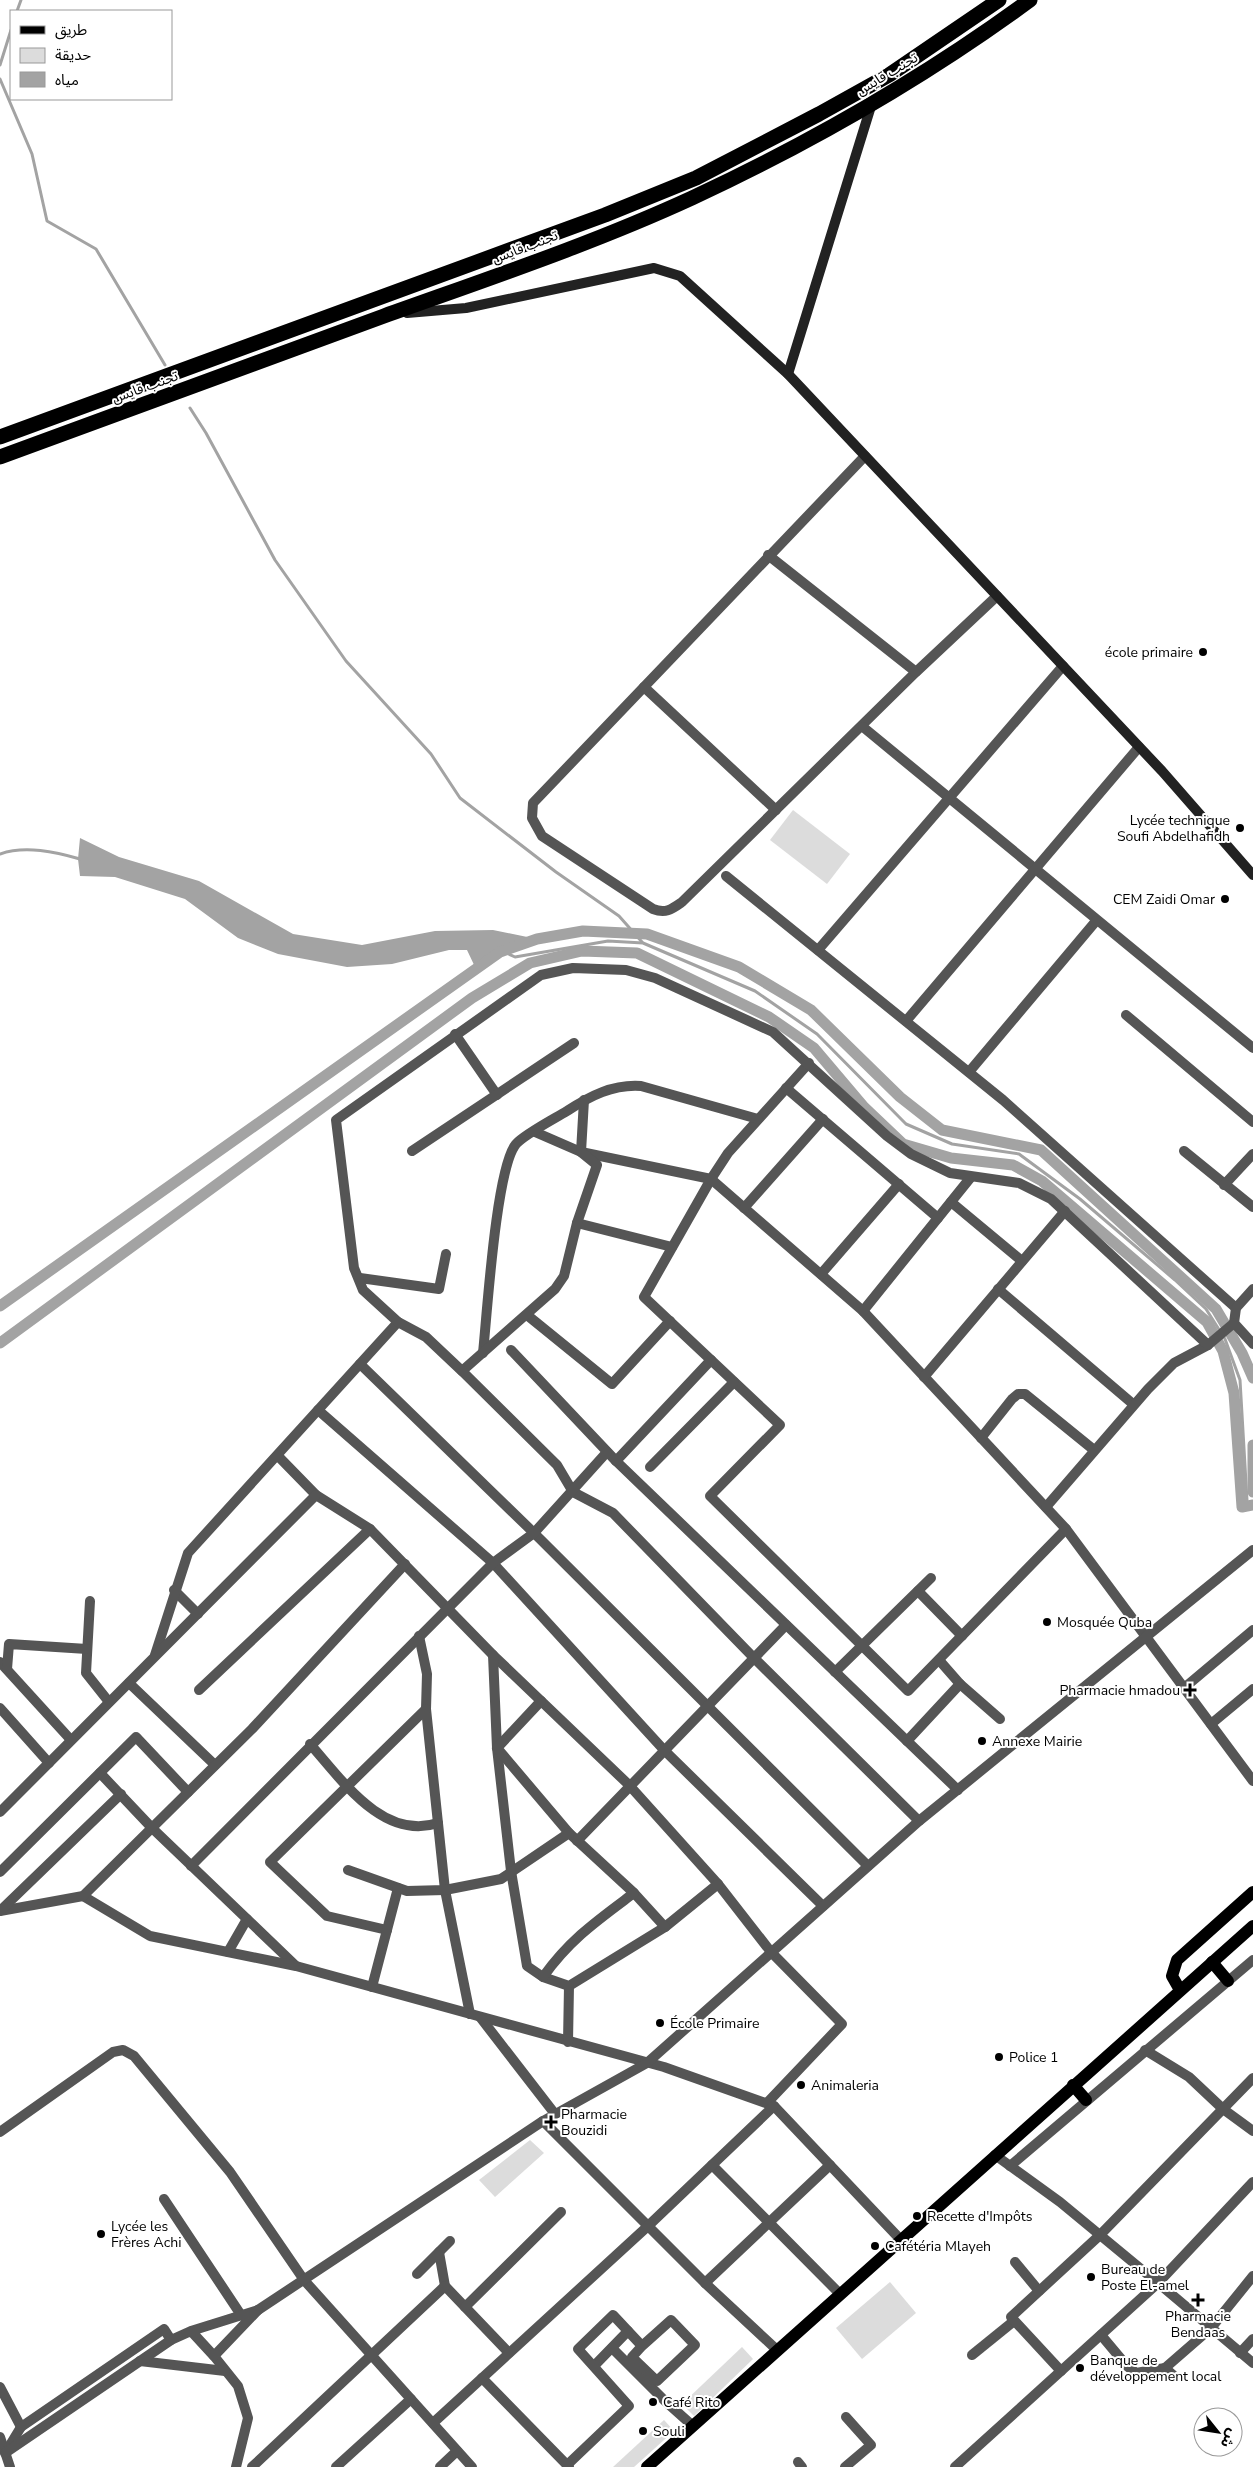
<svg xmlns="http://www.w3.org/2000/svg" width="1253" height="2467" viewBox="0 0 1253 2467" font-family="'Nunito Sans','Noto Sans Arabic',sans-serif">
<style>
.green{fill:#dcdcdc}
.water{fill:#a3a3a3}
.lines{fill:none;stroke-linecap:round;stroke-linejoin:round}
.stream{stroke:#a3a3a3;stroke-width:3}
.canal{stroke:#a3a3a3;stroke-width:11}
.street{stroke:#555;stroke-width:10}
.secondary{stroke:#222;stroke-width:10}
.primary{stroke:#000;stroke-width:12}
.highway{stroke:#000;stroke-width:15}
.poi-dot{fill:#000;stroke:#fff;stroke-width:2}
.labels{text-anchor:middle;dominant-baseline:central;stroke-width:4;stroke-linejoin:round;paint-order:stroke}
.street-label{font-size:14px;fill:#000;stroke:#fff}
.poi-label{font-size:14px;fill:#000;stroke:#fff;text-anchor:start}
</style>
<rect width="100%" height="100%" fill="#fff"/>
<g class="green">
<polygon points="793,810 850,854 827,884 770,840"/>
<polygon points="530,2140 544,2153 495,2197 479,2180"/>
<polygon points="890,2282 916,2313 862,2359 836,2328"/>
<polygon points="742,2347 753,2359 694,2416 682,2404"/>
<polygon points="664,2420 674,2431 634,2467 613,2467"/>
</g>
<polygon class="water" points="80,838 119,857 199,881 293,934 362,945 435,931 493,930 537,939 500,952 476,969 467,950 449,950 392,964 347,967 278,954 238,938 185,899 115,877 80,876 78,859"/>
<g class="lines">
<g class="stream">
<polyline points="17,11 21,0"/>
<polyline points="0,65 11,30"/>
<polyline points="0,79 32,154 47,221 96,249 165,365"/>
<polyline points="190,408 206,433 275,560 346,661 431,754 460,798 556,872 619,916 642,942"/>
<path d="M 0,854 C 25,845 56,852 80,859"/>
<polyline points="500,950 515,957 608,941 643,943 755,991 817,1034 906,1124 952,1144 1019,1154 1080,1199 1175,1280 1206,1309 1225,1339 1240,1380 1247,1500"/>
</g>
<g class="canal">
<polyline points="0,1306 500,952 537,939 583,931 647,934 739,967 811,1010 900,1097 942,1130 1041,1150 1216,1309 1242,1353 1253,1378"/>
<polyline points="0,1343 472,998 530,963 582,951 637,953 769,1017 814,1048 864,1107 903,1144 951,1158 1013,1165 1042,1181 1207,1322 1223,1351 1234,1393 1242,1507 1253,1505"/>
<polyline points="1253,1445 1253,1492"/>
</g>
<g class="street">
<path d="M 865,456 L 533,803 L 532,818 L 542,836 L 653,909 C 666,914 672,909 682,902 L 916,672 L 997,596"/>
<polyline points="768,555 916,672"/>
<polyline points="644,687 776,810"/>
<polyline points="863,727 1253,1048"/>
<polyline points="726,876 1003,1100 1236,1308"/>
<polyline points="818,950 1063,666"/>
<polyline points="1126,1015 1253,1122"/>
<polyline points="906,1021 1139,747"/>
<polyline points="455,1034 497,1095"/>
<polyline points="809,1063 728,1153 711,1179 644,1297 780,1425 710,1496 908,1691 1066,1529"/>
<polyline points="969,1072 1096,921"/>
<polyline points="786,1088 938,1218"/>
<polyline points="535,1132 581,1152 711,1179 863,1311 1066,1529 1253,1781"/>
<polyline points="412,1151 574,1043"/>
<polyline points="1184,1151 1253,1207"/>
<polyline points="1224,1185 1253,1154"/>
<polyline points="951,1202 1022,1261"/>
<polyline points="744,1208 823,1119"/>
<polyline points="577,1223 672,1247"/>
<polyline points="821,1274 899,1184"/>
<polyline points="360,1278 439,1289 446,1254"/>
<polyline points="998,1289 1133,1404"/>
<polyline points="1253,1289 1236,1308 1234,1323 1253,1344"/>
<polyline points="863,1311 971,1177"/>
<polyline points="527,1315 612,1384 670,1321"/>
<polyline points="511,1350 616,1461 958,1790"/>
<path d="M 483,1353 C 487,1315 496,1168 516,1144 C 525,1134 554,1119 567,1111 C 590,1096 613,1084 641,1086 L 758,1119"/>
<polyline points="360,1364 534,1533 868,1866"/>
<polyline points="462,1371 555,1289 564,1276 577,1223 597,1165 581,1152 584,1100"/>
<polyline points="924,1377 1065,1211"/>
<polyline points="318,1410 493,1563 664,1750 823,1906"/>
<polyline points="981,1438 1012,1399 1018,1394 1025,1394 1094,1450"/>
<polyline points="278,1456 316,1495 370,1529 493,1655 629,1785 718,1884 771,1952 842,2024 767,2103"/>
<polyline points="616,1461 711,1360"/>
<polyline points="650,1467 734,1382"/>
<polyline points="1046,1507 1148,1389 1174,1363 1208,1345 1234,1323"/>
<polyline points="174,1590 198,1614"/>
<polyline points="918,1591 962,1636"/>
<polyline points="90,1601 86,1673 109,1702"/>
<polyline points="419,1636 427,1674 426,1709 445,1890 470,2014"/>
<polyline points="155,1655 188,1553 398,1322"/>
<polyline points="493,1655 497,1748 511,1871 527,1966 543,1977 569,1986 665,1927 718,1884"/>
<polyline points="939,1660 960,1684 1000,1719"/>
<polyline points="0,1662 71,1740"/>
<polyline points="7,1669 9,1644 87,1649"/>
<polyline points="835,1672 931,1578"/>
<polyline points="129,1683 215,1765"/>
<polyline points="1184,1688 1253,1630"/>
<polyline points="199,1690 370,1529"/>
<polyline points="541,1701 497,1748 569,1833 634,1893 665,1927"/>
<polyline points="0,1708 49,1763"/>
<polyline points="1211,1724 1253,1689"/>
<polyline points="907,1741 960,1684"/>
<path d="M 310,1744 C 342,1780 383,1841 438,1823"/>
<polyline points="100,1773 152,1828 295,1965"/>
<polyline points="0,1812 316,1495"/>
<polyline points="919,1821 753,1657 613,1513 573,1492 557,1465 462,1371 426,1337 398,1322 363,1290 354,1268 336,1120 541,975 573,968 626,970 655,978 773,1032 887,1136 911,1154 950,1173 1019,1183 1051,1199 1208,1345"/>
<polyline points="577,1841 786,1625"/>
<polyline points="191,1866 493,1563 534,1533 607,1452"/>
<polyline points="348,1870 407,1891 445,1890 501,1879 569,1833"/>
<polyline points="0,1872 136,1737 188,1792"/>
<polyline points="83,1896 150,1936 296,1966 664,2067 774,2106 900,2239"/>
<polyline points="0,1911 83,1896 252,1729 405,1564"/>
<polyline points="0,1911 121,1794"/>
<polyline points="387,1930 327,1916 270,1862 426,1709"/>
<polyline points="228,1952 247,1919"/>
<path d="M 543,1977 C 570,1939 598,1920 634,1893"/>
<polyline points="372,1987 398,1888"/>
<polyline points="480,2017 555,2114"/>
<polyline points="568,2042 569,1986"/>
<polyline points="1145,2050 1189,2077 1223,2109 1253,2131"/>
<polyline points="0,2132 113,2052 123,2050 134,2056 230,2172 304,2280 472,2467"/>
<polyline points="995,2155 1060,2202 1158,2283 1253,2182"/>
<polyline points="712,2165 840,2294"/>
<polyline points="1010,2166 1253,1960"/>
<polyline points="164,2199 241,2315"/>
<polyline points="439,2252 445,2286 509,2353"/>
<polyline points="1015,2262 1039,2291"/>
<polyline points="417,2274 450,2241"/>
<polyline points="705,2283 830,2165"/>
<polyline points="465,2307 561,2212"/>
<polyline points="258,2310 543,2121"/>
<polyline points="1101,2335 1127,2366 1136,2373 1165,2368 1173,2375"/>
<polyline points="612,2348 665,2401 693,2426"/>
<polyline points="777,2350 705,2283 543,2121 647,2063 919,1821 1253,1550"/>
<polyline points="1240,2353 1253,2339"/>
<polyline points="972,2355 1014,2321"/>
<polyline points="214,2356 238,2386 248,2418 236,2467"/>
<polyline points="140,2361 225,2371"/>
<polyline points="594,2366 628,2331"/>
<polyline points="1165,2368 1211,2328 1253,2276"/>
<polyline points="1061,2371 1011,2317 1100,2235 1253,2078"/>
<polyline points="482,2378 569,2467"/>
<polyline points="0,2387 21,2427"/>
<polyline points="433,2423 648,2226 774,2106"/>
<polyline points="0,2437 10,2467"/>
<polyline points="7,2450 21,2427 164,2329 171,2340"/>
<polyline points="5,2453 171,2340 191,2331 258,2310 214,2356 191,2331"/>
<polyline points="798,2462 802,2467"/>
<polyline points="567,2465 629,2406 578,2349 613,2315 642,2346 671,2320 695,2345 657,2381 632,2357 642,2346"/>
<polyline points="252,2467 445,2286"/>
<polyline points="336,2467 411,2399"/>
<polyline points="440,2467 457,2451"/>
<polyline points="845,2467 871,2445 846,2417"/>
<polyline points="955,2467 1158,2283 1253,2363"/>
</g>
<g class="secondary">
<polyline points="407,313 466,308 654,268 680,276 788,374 1162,771 1253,875"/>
<polyline points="788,374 872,103"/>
</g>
<g class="primary">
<polyline points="1212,1962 1228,1981"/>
<polyline points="1180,1990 1172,1976 1177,1960 1253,1892"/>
<polyline points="1073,2085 1086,2100"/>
<polyline points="647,2467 1253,1926"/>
</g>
<g class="highway">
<polyline points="0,437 605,215 696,178 819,114 889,75 999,0"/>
<path d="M 0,457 C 128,410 256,363 384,316 C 487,279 592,244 692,198 C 810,143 925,77 1030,0"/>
</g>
</g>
<g class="poi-dot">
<circle cx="1203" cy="652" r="5"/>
<circle cx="1240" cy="828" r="5"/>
<circle cx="1225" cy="899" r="5"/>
<circle cx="1047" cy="1622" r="5"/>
<path d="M1187.5 1682.5h5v5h5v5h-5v5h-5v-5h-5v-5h5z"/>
<circle cx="982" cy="1741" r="5"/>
<circle cx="660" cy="2023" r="5"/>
<circle cx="999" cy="2057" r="5"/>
<circle cx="801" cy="2085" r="5"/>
<path d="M548.5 2114.5h5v5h5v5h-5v5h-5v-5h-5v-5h5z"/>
<circle cx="917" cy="2216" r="5"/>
<circle cx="101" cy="2234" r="5"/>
<circle cx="875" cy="2246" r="5"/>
<circle cx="1091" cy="2277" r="5"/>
<path d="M1195.5 2292.5h5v5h5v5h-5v5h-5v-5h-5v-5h5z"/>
<circle cx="1080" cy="2368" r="5"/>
<circle cx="653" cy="2402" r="5"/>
<circle cx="643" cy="2431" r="5"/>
</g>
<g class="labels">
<g class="street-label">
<text transform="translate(887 74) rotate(-31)">تجنب قايس</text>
<text transform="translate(525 247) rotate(-21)">تجنب قايس</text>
<text transform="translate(145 387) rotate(-20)">تجنب قايس</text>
</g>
<g class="poi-label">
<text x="1193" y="652" text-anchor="end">école primaire</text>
<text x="1230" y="820" text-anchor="end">Lycée technique<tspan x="1230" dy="16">Soufi Abdelhafidh</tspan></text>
<text x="1215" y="899" text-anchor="end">CEM Zaidi Omar</text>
<text x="1057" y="1622">Mosquée Quba</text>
<text x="1180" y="1690" text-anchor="end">Pharmacie hmadou</text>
<text x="992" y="1741">Annexe Mairie</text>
<text x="670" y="2023">École Primaire</text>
<text x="1009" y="2057">Police 1</text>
<text x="811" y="2085">Animaleria</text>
<text x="561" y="2114">Pharmacie<tspan x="561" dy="16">Bouzidi</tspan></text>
<text x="927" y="2216">Recette d'Impôts</text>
<text x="111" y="2226">Lycée les<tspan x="111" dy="16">Frères Achi</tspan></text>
<text x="885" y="2246">Cafétéria Mlayeh</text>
<text x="1101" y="2269">Bureau de<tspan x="1101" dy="16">Poste El-amel</tspan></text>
<text x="1198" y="2316" text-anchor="middle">Pharmacie<tspan x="1198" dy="16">Bendaas</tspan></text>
<text x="1090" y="2360">Banque de<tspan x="1090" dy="16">développement local</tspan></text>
<text x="663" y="2402">Café Rito</text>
<text x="653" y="2431">Souli</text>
</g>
</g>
<rect x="10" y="10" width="162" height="90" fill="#ffffff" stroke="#999999"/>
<rect x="20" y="26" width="25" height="8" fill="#000000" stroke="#999999"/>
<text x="55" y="35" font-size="15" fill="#000000">طريق</text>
<rect x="20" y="48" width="25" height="15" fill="#dcdcdc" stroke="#999999"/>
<text x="55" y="60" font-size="15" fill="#000000">حديقة</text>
<rect x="20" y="72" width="25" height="15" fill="#a3a3a3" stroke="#999999"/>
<text x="55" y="85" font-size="15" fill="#000000">مياه</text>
<g transform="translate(1218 2432) rotate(120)"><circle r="24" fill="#ffffff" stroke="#999999"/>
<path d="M0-4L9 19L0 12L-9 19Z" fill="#000000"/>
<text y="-8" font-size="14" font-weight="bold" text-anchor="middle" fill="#000000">ش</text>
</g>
</svg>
